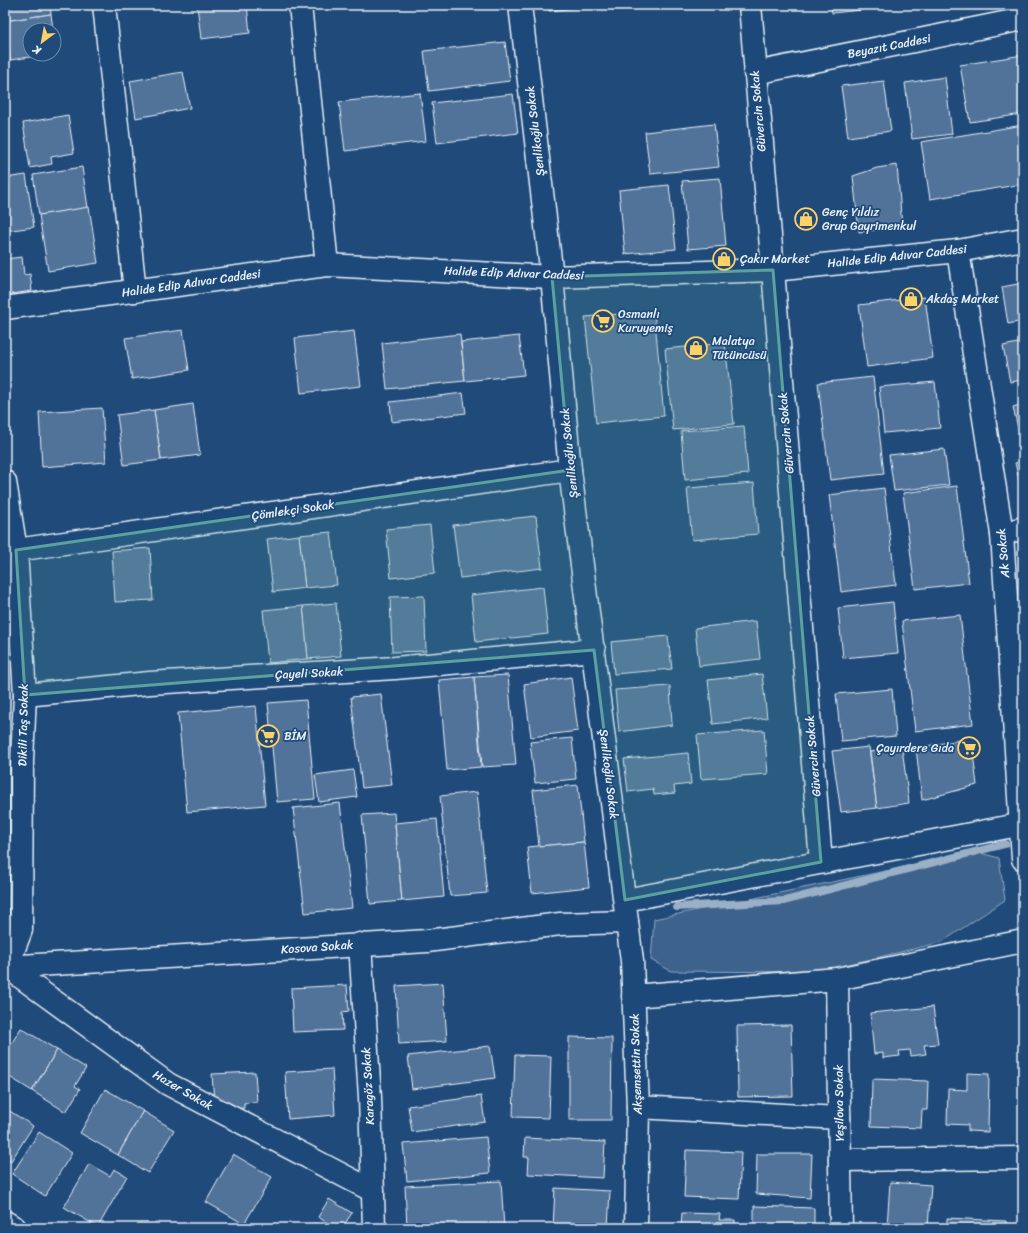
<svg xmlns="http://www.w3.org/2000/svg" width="1028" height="1233" viewBox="0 0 1028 1233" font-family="Sriracha,sans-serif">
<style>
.green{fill:#3c628c;stroke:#92aac2}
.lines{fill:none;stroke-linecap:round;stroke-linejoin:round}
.stream{stroke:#9ab0c7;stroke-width:8}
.building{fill:#517399;stroke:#e8f1f8}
.minor-casing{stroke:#e8f1f8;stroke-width:25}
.minor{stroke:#1f4a7a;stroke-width:22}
.marked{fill:#5ba19e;fill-opacity:0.2;stroke:#5ba19e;stroke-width:3;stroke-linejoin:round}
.labels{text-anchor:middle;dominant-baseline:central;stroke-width:3.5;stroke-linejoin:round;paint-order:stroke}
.street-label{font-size:12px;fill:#e8f1f8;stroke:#1f4a7a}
.poi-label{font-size:12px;fill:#e8f1f8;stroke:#1f4a7a;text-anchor:start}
</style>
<rect width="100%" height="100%" fill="#1f4a7a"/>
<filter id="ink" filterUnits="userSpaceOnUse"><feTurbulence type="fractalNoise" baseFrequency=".025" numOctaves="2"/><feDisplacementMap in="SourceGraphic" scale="8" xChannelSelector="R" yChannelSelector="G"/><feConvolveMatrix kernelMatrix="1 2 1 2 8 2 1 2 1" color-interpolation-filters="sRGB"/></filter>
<g filter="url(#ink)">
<polygon class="green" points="977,852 999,858 1005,900 942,942 817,972 671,971 651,960 654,919"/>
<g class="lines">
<polyline class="stream" points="677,907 784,901 1005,844"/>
</g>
<g class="building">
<polygon points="5,5 50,5 51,14 5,21"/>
<polygon points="119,5 152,5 119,9"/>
<polygon points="197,5 247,5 250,33 201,39"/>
<polygon points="548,5 605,5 549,11"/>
<polygon points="831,5 871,5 871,9 832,13"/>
<polygon points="51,14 53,30 30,30 30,54 51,54 10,60 5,21"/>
<polygon points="54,34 57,53 54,54"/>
<polygon points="505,42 510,81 429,91 424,51"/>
<polygon points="1023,55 1023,114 970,122 960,65"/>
<polygon points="183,72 190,108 136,118 130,81"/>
<polygon points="945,77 952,134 912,139 905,83"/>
<polygon points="884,81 891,131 848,137 841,86"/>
<polygon points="420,93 426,141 345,151 339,102"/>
<polygon points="513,94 518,133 437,143 432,103"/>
<polygon points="68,115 74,153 51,157 52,164 30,168 23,123"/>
<polygon points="714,124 719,167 650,174 645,132"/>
<polygon points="1023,125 1023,184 930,199 921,142"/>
<polygon points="897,165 902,227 859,232 853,176 877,168"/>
<polygon points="82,167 88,208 39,215 33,175"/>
<polygon points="26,175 34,227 5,231 5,178"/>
<polygon points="720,178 726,246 688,249 682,181"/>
<polygon points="669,185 676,249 625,254 619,190"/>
<polygon points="89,207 98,263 48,271 39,215"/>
<polygon points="22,257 24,275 30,274 32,291 5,295 5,259"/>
<polygon points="1023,283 1023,321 1008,324 1002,287"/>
<polygon points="925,297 933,358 867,367 859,305"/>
<polygon points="654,311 664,416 596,423 585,317"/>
<polygon points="183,330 189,370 132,379 125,338"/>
<polygon points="354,331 361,386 301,393 295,338"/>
<polygon points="460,334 465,381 387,389 382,343"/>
<polygon points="519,336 524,375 465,381 461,342"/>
<polygon points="1023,342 1023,380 1010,382 1003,346"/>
<polygon points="725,343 734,424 673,430 665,349"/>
<polygon points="873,377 884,474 830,480 818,383"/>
<polygon points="935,382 940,428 884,433 879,387"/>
<polygon points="463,393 466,413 392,422 390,402"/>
<polygon points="193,404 200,455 161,460 154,410"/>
<polygon points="1023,404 1023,450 1013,407"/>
<polygon points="102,408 106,462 42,467 39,412"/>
<polygon points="154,410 161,460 124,465 117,415"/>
<polygon points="744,426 748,474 685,480 681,431"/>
<polygon points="944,449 949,485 894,491 889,455"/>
<polygon points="1023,461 1023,496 1015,463"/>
<polygon points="754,483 758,534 692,540 687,488"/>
<polygon points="957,486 969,583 915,589 903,493"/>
<polygon points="884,488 896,585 841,592 829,495"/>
<polygon points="536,516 542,568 460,578 453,525"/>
<polygon points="430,525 435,573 391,578 386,529"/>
<polygon points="331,532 337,585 305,588 299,535"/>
<polygon points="299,535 305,588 273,592 267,539"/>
<polygon points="150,548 153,600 115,602 112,551"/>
<polygon points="543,587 548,634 476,642 471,595"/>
<polygon points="424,596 426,651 392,652 390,597"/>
<polygon points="893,602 898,653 843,658 838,608"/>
<polygon points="336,603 341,656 308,659 303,606"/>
<polygon points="303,606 308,659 268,663 263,610"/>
<polygon points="960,615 973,724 915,731 902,621"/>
<polygon points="756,621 760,659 699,666 695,628"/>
<polygon points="668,636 672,669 614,674 611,642"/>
<polygon points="762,674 767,718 713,724 708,680"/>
<polygon points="508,675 516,765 482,767 474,677"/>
<polygon points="474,677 481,767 447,770 439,680"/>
<polygon points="571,677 578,731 531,737 524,684"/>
<polygon points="670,686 672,725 619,732 615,690"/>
<polygon points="892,689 896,736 841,741 836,694"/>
<polygon points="381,694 392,785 362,788 351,697"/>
<polygon points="306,700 315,799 277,802 268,703"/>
<polygon points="256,706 265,805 187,812 178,713"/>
<polygon points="764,730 768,774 701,779 697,735"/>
<polygon points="572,738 576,779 535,783 530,742"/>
<polygon points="971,738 977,785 922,800 916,748"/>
<polygon points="869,747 877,808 841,812 832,751"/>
<polygon points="902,747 909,803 877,808 870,752"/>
<polygon points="688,753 691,784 674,786 675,793 654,795 653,789 628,792 624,759"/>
<polygon points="353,770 357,797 319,802 315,775"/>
<polygon points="578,785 584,842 539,846 533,790"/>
<polygon points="477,792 487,893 450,896 440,796"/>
<polygon points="340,803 352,908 305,913 293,808"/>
<polygon points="394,813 402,901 370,904 362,815"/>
<polygon points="437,819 444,897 402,901 395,823"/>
<polygon points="584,842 589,887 532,893 527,847"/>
<polygon points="443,983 447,1041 399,1044 396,986"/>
<polygon points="347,985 349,1011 342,1012 343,1030 293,1032 291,988"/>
<polygon points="933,1007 938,1044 924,1045 926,1054 911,1056 910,1050 899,1051 900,1056 883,1058 883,1053 874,1054 870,1013"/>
<polygon points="791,1025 793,1096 738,1097 737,1026"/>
<polygon points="21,1028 57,1050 32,1091 5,1074 5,1054"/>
<polygon points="569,1037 612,1038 611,1120 569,1120"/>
<polygon points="490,1046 495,1078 412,1089 408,1056"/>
<polygon points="57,1050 86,1068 75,1086 80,1089 66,1112 32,1091"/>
<polygon points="515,1055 551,1056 549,1118 513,1117"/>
<polygon points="332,1069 335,1115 288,1119 285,1072"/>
<polygon points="255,1072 257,1102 244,1103 244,1108 227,1109 226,1101 214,1102 212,1074"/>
<polygon points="967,1073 989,1074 988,1132 968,1131 968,1125 947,1124 948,1089 967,1090"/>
<polygon points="872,1079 928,1081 927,1110 922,1110 921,1128 871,1126"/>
<polygon points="105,1089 143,1111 118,1155 80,1133"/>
<polygon points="481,1096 485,1122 412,1132 408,1106"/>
<polygon points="5,1108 33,1126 11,1161 5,1158"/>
<polygon points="143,1111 174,1130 148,1173 118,1155"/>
<polygon points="39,1132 72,1153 45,1196 12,1174"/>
<polygon points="486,1137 490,1173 407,1181 403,1144"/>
<polygon points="525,1138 605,1142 603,1178 528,1174 529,1157 524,1157"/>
<polygon points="686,1150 741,1152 739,1199 684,1197"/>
<polygon points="233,1154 272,1177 244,1224 206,1202"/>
<polygon points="757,1154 812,1154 810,1198 756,1194"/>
<polygon points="89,1164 110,1176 114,1169 127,1176 98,1227 64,1207"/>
<polygon points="501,1181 504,1228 407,1228 405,1186"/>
<polygon points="890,1182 931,1185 928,1228 887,1227"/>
<polygon points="555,1188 610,1191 608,1228 553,1228"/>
<polygon points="329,1199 352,1213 342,1228 335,1228 318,1217"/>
<polygon points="754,1206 814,1208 814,1228 754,1228"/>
<polygon points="682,1213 720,1214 719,1220 735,1220 735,1228 681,1228"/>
<polygon points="947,1218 1006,1221 1006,1228 947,1228"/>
<polygon points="314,1223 325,1228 311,1228"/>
</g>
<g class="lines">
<g class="minor-casing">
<g id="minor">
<polyline points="104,5 135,291"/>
<polyline points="300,5 327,265"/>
<polyline points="520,5 552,277 570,470 632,961 638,1107 636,1228"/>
<polyline points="750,5 773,270 821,862"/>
<polyline points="755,73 1023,19"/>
<polyline points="958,251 1002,534 1023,859"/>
<polyline points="5,308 327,265 552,277 773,270 958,251 1023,239"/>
<polyline points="5,482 16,550 25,695 22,761 21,930 7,967 168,1084 373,1191"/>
<polyline points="1002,534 1023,528"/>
<polyline points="16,550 570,470"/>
<polyline points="25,695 150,683 395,668 594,650"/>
<polyline points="625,900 1023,824"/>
<polyline points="360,944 370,1097 374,1228"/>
<polyline points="5,967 427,941 560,924 627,922"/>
<polyline points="837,979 841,1228"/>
<polyline points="633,996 837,979 1023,941"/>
<polyline points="638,1107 839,1118"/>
<polyline points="840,1160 1023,1158"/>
<polyline points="5,1222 15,1228"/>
</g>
</g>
<use href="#minor" class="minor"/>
</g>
</g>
<path class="marked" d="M 773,270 L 821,862 L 625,900 L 594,650 L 25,695 L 16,550 L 570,470 L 552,277 Z"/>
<defs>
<g id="shop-ring" transform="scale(1.15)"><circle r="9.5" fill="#1f4a7a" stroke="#ffd166" stroke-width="1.5"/><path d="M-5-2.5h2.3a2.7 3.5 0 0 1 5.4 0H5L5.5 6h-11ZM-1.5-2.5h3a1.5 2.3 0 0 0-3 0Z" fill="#ffd166"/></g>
<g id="supermarket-ring" transform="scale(1.15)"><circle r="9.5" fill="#1f4a7a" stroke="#ffd166" stroke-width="1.5"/><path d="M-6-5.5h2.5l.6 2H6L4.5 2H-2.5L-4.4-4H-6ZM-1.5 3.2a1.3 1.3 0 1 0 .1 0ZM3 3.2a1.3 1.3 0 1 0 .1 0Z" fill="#ffd166"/></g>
</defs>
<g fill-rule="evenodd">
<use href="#shop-ring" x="806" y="219"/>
<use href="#shop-ring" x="724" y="259"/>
<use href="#shop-ring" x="911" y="299"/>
<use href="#supermarket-ring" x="603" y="321"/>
<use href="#shop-ring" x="696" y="348"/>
<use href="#supermarket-ring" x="268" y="736"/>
<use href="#supermarket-ring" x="969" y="748"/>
</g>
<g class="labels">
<g class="street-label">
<text transform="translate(889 46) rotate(-11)">Beyazıt Caddesi</text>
<text transform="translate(758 111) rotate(-95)">Güvercin Sokak</text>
<text transform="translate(535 131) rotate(-97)">Şenlikoğlu Sokak</text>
<text transform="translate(897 256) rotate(-6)">Halide Edip Adıvar Caddesi</text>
<text transform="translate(514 273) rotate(2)">Halide Edip Adıvar Caddesi</text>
<text transform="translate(191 283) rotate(-8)">Halide Edip Adıvar Caddesi</text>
<text transform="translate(786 433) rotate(-95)">Güvercin Sokak</text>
<text transform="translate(569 453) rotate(-96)">Şenlikoğlu Sokak</text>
<text transform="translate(293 510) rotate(-8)">Çömlekçi Sokak</text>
<text transform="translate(1003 553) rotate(-95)">Ak Sokak</text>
<text transform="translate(309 673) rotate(-3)">Çayeli Sokak</text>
<text transform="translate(23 725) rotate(-89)">Dikili Taş Sokak</text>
<text transform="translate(813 756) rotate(-95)">Güvercin Sokak</text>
<text transform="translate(609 774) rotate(83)">Şenlikoğlu Sokak</text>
<text transform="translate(317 947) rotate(-4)">Kosova Sokak</text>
<text transform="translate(636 1064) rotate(-92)">Akşemsettin Sokak</text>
<text transform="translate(368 1086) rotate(-93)">Karagöz Sokak</text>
<text transform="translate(183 1090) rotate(30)">Hazer Sokak</text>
<text transform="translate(839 1103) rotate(-91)">Yeşilova Sokak</text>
</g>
<g class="poi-label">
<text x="822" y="212">Genç Yıldız<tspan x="822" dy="14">Grup Gayrimenkul</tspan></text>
<text x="740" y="259">Çakır Market</text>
<text x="926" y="299">Akdaş Market</text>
<text x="618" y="314">Osmanlı<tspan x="618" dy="14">Kuruyemiş</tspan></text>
<text x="712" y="341">Malatya<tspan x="712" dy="14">Tütüncüsü</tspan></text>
<text x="284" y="736">BİM</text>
<text x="954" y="748" text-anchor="end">Çayırdere Gıda</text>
</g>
</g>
<rect width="1028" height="1233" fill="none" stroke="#1f4a7a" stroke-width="20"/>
<rect x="10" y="10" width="1008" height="1213" fill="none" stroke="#e8f1f8" stroke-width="1.5" filter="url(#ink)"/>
<g transform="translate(42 42) rotate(212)"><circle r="19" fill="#1f4a7a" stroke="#6f8dac"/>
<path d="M0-3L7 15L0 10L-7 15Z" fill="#ffd166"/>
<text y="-6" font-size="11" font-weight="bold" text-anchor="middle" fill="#e8f1f8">K</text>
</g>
</svg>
